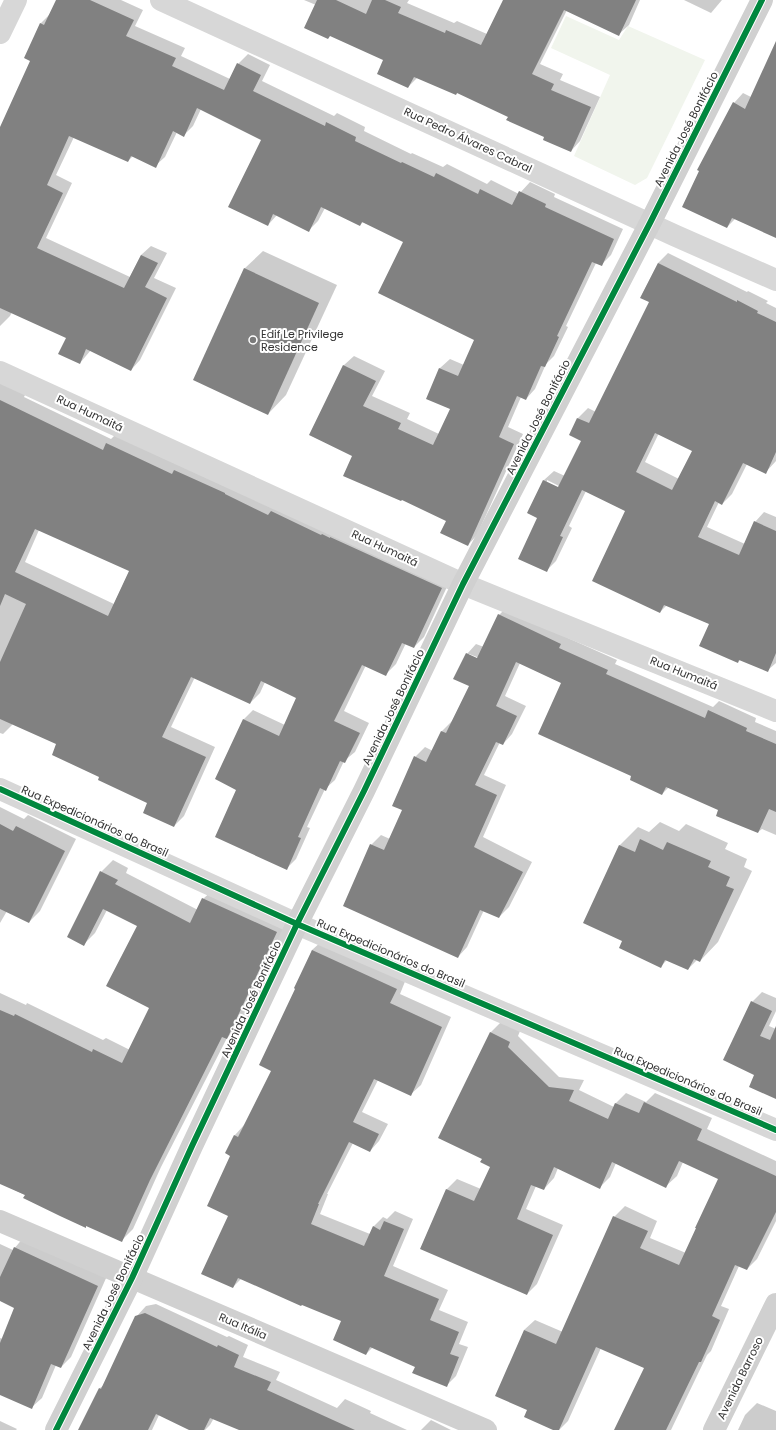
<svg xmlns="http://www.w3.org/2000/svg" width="776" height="1430" viewBox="0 0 776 1430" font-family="Poppins,sans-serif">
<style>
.green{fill:#f1f5ed}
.shadow{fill:#0003;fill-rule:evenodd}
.building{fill:#818181;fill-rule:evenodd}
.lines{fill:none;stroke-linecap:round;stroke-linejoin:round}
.street{stroke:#d7d7d7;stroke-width:22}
.secondary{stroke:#d0d0d0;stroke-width:22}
.cycleway-casing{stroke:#fff;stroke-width:8}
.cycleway{stroke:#00873e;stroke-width:6}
.poi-dot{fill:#7a7a7a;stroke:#fff;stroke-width:1.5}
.labels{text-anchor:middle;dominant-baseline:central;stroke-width:4;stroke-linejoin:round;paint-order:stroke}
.street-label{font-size:11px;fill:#333;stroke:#fff}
.poi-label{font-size:11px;fill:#333;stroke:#fff;text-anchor:start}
</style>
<rect width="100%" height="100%" fill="#fff"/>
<polygon class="green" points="566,16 619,40 628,26 705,60 647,178 635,185 574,156 610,75 551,48"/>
<g class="shadow">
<polygon points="57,0 121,0 143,10 135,26 185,48 181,56 230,79 238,64 248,54 270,65 262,81 334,116 337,113 365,127 364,131 411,154 412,153 443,167 447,164 487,184 491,180 519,194 530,182 555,194 554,197 623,229 611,255 601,265 596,263 566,326 568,327 554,356 546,364 535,389 526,399 521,397 508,427 523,434 477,535 468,545 447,520 354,456 310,435 344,365 354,356 385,371 372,396 410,413 407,419 439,434 451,409 427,398 440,368 450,359 464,365 475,340 404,241 363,222 360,225 325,208 318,221 308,231 277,215 268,225 263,139 201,109 193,126 184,135 177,132 165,157 155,166 133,156 128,161 74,137 56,175 72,183 46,238 130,277 141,255 151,246 167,253 154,278 176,288 140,360 131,370 91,350 80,363 67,337 12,312 10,316 0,326 0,129 32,60 40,24 50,14"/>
<polygon points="304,0 409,0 407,3 454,23 457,21 487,34 504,0 640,0 629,25 619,34 567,10 540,64 563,74 560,80 600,97 580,141 571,151 509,116 458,92 456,94 418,77 408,87 385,59 316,5"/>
<polygon points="684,0 722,0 711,13"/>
<polygon points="776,62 776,237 736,218 727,227 734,103 743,93 751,97"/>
<polygon points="263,251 337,285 286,395 268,414 244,269"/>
<path d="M 668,253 L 747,292 L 748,291 L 768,301 L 766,303 L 776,308 L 776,461 L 765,473 L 747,464 L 732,494 L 722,504 L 719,502 L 707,527 L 745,544 L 755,522 L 764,512 L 776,517 L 776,663 L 768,670 L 741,659 L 738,662 L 710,624 L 667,605 L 660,612 L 626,511 L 586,491 L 569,526 L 572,528 L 556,561 L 546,571 L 538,518 L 528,513 L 544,480 L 554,471 L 565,476 L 582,440 L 570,435 L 578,418 L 588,408 L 596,412 L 650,302 L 641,297 L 658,263 ZM 659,433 L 693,450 L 679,479 L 645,462 ZM 547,480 L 563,488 L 562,490 L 547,482 Z"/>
<path d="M 0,378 L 27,391 L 24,397 L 111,439 L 116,434 L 451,578 L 424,637 L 414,647 L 406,643 L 396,664 L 386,674 L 366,665 L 344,711 L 369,723 L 355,752 L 344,761 L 335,780 L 325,789 L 307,827 L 310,828 L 296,859 L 286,869 L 238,789 L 243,720 L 253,710 L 285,725 L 298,697 L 265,682 L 260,693 L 250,703 L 195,677 L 171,727 L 215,747 L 184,816 L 174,826 L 149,802 L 101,776 L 58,744 L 13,724 L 3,734 L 0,733 ZM 39,530 L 130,570 L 114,604 L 25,562 Z"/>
<path d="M 509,605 L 568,638 L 617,660 L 615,664 L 713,707 L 719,701 L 756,718 L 755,722 L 776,731 L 776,835 L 762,829 L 758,832 L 719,809 L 669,787 L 662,794 L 633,776 L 562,683 L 520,663 L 505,696 L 526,706 L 512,734 L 503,744 L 500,742 L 484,775 L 506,785 L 483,837 L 532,862 L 509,907 L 499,917 L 484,910 L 467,947 L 458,957 L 371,845 L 381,835 L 390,839 L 403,810 L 415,757 L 425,747 L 433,751 L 442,731 L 452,721 L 470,686 L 467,654 L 476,644 L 484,647 L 499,615 ZM 469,654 L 482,659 L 481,661 L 469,656 Z"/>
<polygon points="0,807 24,819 28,815 76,839 40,911 29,922 7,911 0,923"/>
<polygon points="660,822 679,831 686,824 728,843 725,849 747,859 744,867 752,871 718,942 700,961 698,959 688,969 667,960 661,966 623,941 619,846 638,827 649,832"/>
<polygon points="113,860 128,868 126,873 198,910 203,899 215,888 288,920 238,1027 227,1038 161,1167 133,1229 121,1241 0,1183 0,993 26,1005 27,1003 103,1040 106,1038 130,1050 150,1008 138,926 107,910 95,933 84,944 101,872"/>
<polygon points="322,941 406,979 400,994 451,1017 421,1085 411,1094 378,1080 362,1112 388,1124 379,1141 370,1151 353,1143 327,1194 328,1194 320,1214 370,1234 373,1227 383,1217 387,1219 395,1211 413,1219 393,1266 448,1290 439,1310 468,1322 459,1344 468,1347 456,1376 446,1386 416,1366 373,1347 366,1354 343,1320 241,1279 233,1287 230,1215 231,1155 226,1153 235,1135 244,1125 272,1070 297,988 312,950"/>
<polygon points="762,992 776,998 776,1011 769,1026 776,1029 776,1098 756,1075 752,1002"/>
<polygon points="501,1022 520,1031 518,1036 559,1077 584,1080 579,1090 614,1107 616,1103 626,1093 646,1102 655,1093 712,1118 707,1129 776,1161 776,1221 757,1259 747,1269 739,1266 721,1306 729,1309 711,1351 707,1355 671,1430 617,1430 645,1368 601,1348 568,1421 559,1430 555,1430 528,1409 524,1330 535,1320 563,1332 614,1217 625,1206 657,1221 650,1238 686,1253 719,1179 683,1162 677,1176 666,1186 616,1163 610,1177 600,1187 558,1168 554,1178 544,1189 536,1186 526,1209 563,1225 537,1284 527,1294 421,1248 447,1189 457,1179 481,1189 492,1167 483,1159 490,1033"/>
<polygon points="24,1237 107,1276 71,1357 61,1367 56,1365 42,1398 32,1407 0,1394 0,1338 3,1339 15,1307 0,1300 0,1244 13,1250"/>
<polygon points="156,1304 227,1337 229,1336 248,1345 243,1357 280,1372 276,1380 337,1408 345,1399 371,1411 370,1413 407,1430 242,1430 214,1418 210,1425 205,1430 192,1430 159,1415 152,1430 79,1430 100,1388 104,1385 136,1317 146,1306"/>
<polygon points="757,1403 776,1411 776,1430 738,1430 745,1415"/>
<polygon points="431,1420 451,1430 421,1430"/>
<polygon points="0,1421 17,1429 16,1430 0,1430"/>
</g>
<g class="building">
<polygon points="56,0 90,0 134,20 126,36 176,58 172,66 224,90 237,63 261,75 253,91 325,126 326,122 356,137 355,141 401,163 402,162 434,177 436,173 478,194 480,189 512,205 519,191 546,204 545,207 614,239 602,266 592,262 557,336 559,337 545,367 541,366 526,400 517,396 499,437 514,444 468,546 440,533 446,521 402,500 401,501 343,476 352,456 309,435 343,365 376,381 363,406 401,423 398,429 433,445 450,409 426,399 439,368 458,376 474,340 378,293 403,242 362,222 360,226 321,207 309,232 273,214 268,226 228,207 261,140 197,108 184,137 173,131 156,168 131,156 128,162 69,136 47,185 63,193 37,248 124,288 141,255 158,263 145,287 167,298 131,371 86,349 80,364 58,354 66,338 0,308 0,127 30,61 24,58 40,23 44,25"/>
<polygon points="317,0 336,0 366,14 372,0 385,0 401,7 398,13 445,33 446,30 481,45 503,0 636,0 619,36 564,10 532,74 554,84 551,90 591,107 571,152 543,140 544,137 506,120 508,117 457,93 456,95 414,77 408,88 377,74 383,60 330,36 328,39 304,28"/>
<polygon points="776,41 776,238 732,218 727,228 682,207 699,171 697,170 733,102 745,109"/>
<path d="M 658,263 L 737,302 L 737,300 L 758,311 L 757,313 L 776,322 L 776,452 L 766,474 L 743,463 L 722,505 L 715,501 L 698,537 L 739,555 L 754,521 L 776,531 L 776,653 L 768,672 L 739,660 L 738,663 L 699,646 L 709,624 L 664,605 L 660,613 L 592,581 L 625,511 L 582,490 L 560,536 L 563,537 L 547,572 L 518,559 L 537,518 L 527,513 L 543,480 L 558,487 L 581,441 L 569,435 L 577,418 L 589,423 L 649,302 L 640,298 ZM 655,433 L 692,451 L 672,490 L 636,472 Z"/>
<polygon points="244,268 319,303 268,415 193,380"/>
<path d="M 0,400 L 103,450 L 106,443 L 172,474 L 174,470 L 225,493 L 225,494 L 268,515 L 271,511 L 321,535 L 322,534 L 330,538 L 330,537 L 442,588 L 414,648 L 402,643 L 386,676 L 362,665 L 334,721 L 360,733 L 345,763 L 340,761 L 326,791 L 320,788 L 298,837 L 301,838 L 287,870 L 215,837 L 236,790 L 215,779 L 243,719 L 279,736 L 296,698 L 261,681 L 250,704 L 191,677 L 162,737 L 206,757 L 174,827 L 143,813 L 147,803 L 98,780 L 99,777 L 52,755 L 56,744 L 0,719 L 0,662 L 26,604 L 5,594 L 0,606 ZM 35,529 L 129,571 L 108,616 L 15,572 Z"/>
<polygon points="498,614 561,644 559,648 608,670 606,674 705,718 708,710 747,728 746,731 776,744 776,812 769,809 758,833 716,816 718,810 666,787 662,795 630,780 631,776 538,734 561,683 516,662 496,706 517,716 503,745 496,742 475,785 497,795 474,847 523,872 499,918 480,910 458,958 343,906 370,844 384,850 402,810 392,806 414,756 426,762 441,731 446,733 469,686 453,679 466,653 477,658"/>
<polygon points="0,824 13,831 16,826 65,851 29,923 0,909"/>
<polygon points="640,839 663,850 667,842 711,861 708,867 730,877 726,886 734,889 700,962 694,959 688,970 665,960 661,968 619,948 622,941 583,923 619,845 635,852"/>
<polygon points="100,871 118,880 115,884 190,923 202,898 277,932 227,1039 222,1037 150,1180 122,1242 86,1226 86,1228 60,1216 23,1198 25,1195 0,1184 0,1010 14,1016 15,1014 92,1052 93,1049 122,1063 149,1008 106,986 137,926 103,909 84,946 67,937"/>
<polygon points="312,950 397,989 390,1003 442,1027 411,1096 374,1079 353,1122 379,1134 370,1152 349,1142 318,1204 319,1204 311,1224 364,1246 373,1226 380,1230 384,1221 404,1229 384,1276 439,1299 430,1320 459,1332 450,1354 459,1357 447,1387 412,1373 415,1367 370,1347 366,1355 333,1340 341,1321 302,1305 301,1306 238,1278 233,1288 201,1274 228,1216 207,1206 230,1156 225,1153 234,1135 238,1137 271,1071 259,1065 295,989 294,988"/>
<polygon points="751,1001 772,1011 760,1036 770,1040 776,1026 776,1099 749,1087 754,1075 723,1060"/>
<polygon points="490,1032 510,1042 508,1047 549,1087 574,1090 569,1101 608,1119 615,1103 639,1113 644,1102 702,1129 697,1140 776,1176 776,1212 747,1270 735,1265 712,1316 720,1320 701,1362 699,1362 666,1430 614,1430 644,1368 596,1347 559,1430 553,1430 524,1417 527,1410 495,1396 524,1330 556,1344 613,1216 648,1231 640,1248 679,1265 696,1228 695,1228 718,1179 679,1161 666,1188 612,1162 600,1189 554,1167 544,1190 531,1185 517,1219 553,1235 527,1295 420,1249 446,1189 474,1201 490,1167 480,1162 482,1159 438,1138"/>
<polygon points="14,1247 98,1286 61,1368 51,1364 32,1409 0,1395 0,1343 14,1308 0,1301 0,1277"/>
<polygon points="145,1313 217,1347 218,1345 239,1355 234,1367 271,1382 267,1390 355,1430 239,1430 210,1418 204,1430 189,1430 156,1414 148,1430 78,1430 99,1388 101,1389 135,1316"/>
</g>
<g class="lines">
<g class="street">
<polyline points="161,0 676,236 776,280"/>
<polyline points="0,33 16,0"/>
<polyline points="0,372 463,584 776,711"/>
<polyline points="0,789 297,924 776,1130"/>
</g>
<g class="secondary">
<polyline points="0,1221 486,1430"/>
<polyline points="56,1430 132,1278 192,1146 297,924 364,791 463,584 650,223 762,0"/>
<polyline points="714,1430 776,1304"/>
</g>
<g class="cycleway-casing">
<g id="cycleway">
<polyline points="0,789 297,924 776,1130"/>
<polyline points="56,1430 132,1278 192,1146 297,924 364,791 463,584 650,223 762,0"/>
</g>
</g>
<use href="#cycleway" class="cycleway"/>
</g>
<circle class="poi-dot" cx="253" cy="340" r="4"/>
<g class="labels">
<g class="street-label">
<text transform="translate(686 129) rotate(-63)">Avenida José Bonifácio</text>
<text transform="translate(468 140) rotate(25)">Rua Pedro Álvares Cabral</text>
<text transform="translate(90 413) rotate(25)">Rua Humaitá</text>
<text transform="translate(538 417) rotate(-63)">Avenida José Bonifácio</text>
<text transform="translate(385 548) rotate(25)">Rua Humaitá</text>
<text transform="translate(684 673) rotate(22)">Rua Humaitá</text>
<text transform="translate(393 707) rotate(-64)">Avenida José Bonifácio</text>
<text transform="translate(95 821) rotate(24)">Rua Expedicionários do Brasil</text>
<text transform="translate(391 953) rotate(23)">Rua Expedicionários do Brasil</text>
<text transform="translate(251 999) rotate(-65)">Avenida José Bonifácio</text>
<text transform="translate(688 1081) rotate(23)">Rua Expedicionários do Brasil</text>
<text transform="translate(113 1292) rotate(-64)">Avenida José Bonifácio</text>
<text transform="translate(243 1326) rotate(23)">Rua Itália</text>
<text transform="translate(740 1378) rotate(-64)">Avenida Barroso</text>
</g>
<g class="poi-label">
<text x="261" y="334">Edif Le Privilege<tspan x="261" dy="13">Residence</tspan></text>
</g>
</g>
</svg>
